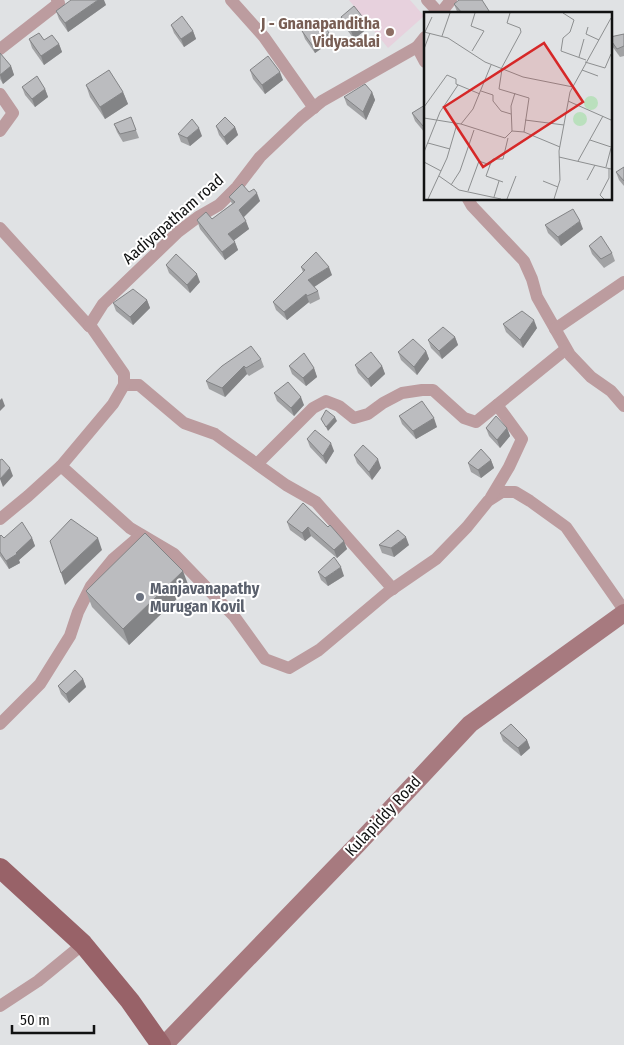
<svg xmlns="http://www.w3.org/2000/svg" width="624" height="1045" viewBox="0 0 624 1045" font-family="'Fira Sans Condensed',sans-serif">
<style>
.education{fill:#e7d1dd}
.lines{fill:none;stroke-linecap:round;stroke-linejoin:round}
.minor{stroke:#bc9c9f;stroke-width:12}
.secondary{stroke:#a77a7f;stroke-width:18}
.primary{stroke:#986268;stroke-width:20}
.wall{fill:#a1a2a4}
.shaded-wall{fill:#838486}
.building{fill:#bbbcbf;stroke:#838486}
.education-dot{fill:#8d6e63;stroke:#fff;stroke-width:2}
.worship-dot{fill:#6b7280;stroke:#fff;stroke-width:2}
.labels{text-anchor:middle;dominant-baseline:central;stroke-width:4;stroke-linejoin:round;paint-order:stroke}
.education-label{font-size:16px;font-weight:bold;fill:#785e54;stroke:#fff;text-anchor:end}
.street-label{font-size:16px;fill:#111212;stroke:#fff}
.worship-label{font-size:16px;font-weight:bold;fill:#5b616d;stroke:#fff;text-anchor:start}
.inset-road{fill:none;stroke:#8d8f90;stroke-width:1}
.view{fill:#d62828;fill-opacity:0.15;stroke:#d62828;stroke-width:2.5}
.inset-edge{fill:none;stroke:#111212;stroke-width:2.5}
</style>
<rect width="100%" height="100%" fill="#e0e2e4"/>
<polygon class="education" points="349,0 410,0 424,16 388,48"/>
<g class="lines">
<g class="minor">
<polyline points="231,0 264,37 314,108"/>
<polyline points="427,0 440,14"/>
<polyline points="440,14 451,0"/>
<polyline points="425,37 417,47 425,62"/>
<polyline points="0,49 59,3 57,0"/>
<polyline points="0,94 13,113 0,131"/>
<polyline points="468,199 472,206 524,261 532,279 537,297 570,355 591,377 611,391 624,406"/>
<polyline points="0,228 89,326"/>
<polyline points="555,329 624,282"/>
<polyline points="124,385 139,385 184,423 215,434 286,485 316,502 393,589"/>
<polyline points="257,464 313,408 326,401 339,406 354,418 368,414 383,403 402,393 422,390 433,390 464,418 476,422 566,349"/>
<polyline points="61,466 130,528 174,554 234,616 265,659 289,668 319,650 388,592 436,559 467,527 488,501 502,492 515,492 530,501 566,527 624,610"/>
<polyline points="491,497 509,467 522,439 497,405"/>
<polyline points="0,519 28,496 61,466 113,404 124,385 124,374 92,328 89,326 103,304 178,232 198,217 219,205 237,187 260,157 301,118 322,101 417,47"/>
<polyline points="0,724 40,684 70,636 78,612 91,586 113,559 141,535"/>
<polyline points="0,1006 38,981 83,944"/>
</g>
<polyline class="secondary" points="164,1045 357,845 470,724 624,613"/>
<polyline class="primary" points="0,868 83,944 130,1001 161,1045"/>
</g>
<g class="wall">
<polygon points="454,4 491,14 458,14"/>
<polygon points="106,5 68,32 59,19 56,11"/>
<polygon points="341,17 368,28 354,39 344,26"/>
<polygon points="171,25 193,31 196,39 184,47 174,33"/>
<polygon points="302,31 332,41 315,53 305,39"/>
<polygon points="624,34 624,56 620,57 612,46 610,40 610,37"/>
<polygon points="29,39 44,40 59,44 62,52 44,65 32,48"/>
<polygon points="0,53 11,66 14,75 3,84 0,79"/>
<polygon points="250,70 283,80 265,94 253,79"/>
<polygon points="86,85 123,92 128,104 105,119 90,97"/>
<polygon points="22,87 45,89 48,97 35,107 25,95"/>
<polygon points="372,92 375,100 366,120 347,105 344,97"/>
<polygon points="425,105 425,133 415,121 412,113"/>
<polygon points="131,117 139,138 123,142 117,132 114,124"/>
<polygon points="216,126 235,127 238,135 227,145 219,135"/>
<polygon points="178,134 202,136 190,146 181,142"/>
<polygon points="624,167 624,186 619,180 616,172"/>
<polygon points="249,192 260,201 243,217 249,229 234,240 238,250 225,260 200,229 197,220 212,219 232,204 229,197"/>
<polygon points="545,225 583,229 561,246 548,233"/>
<polygon points="589,246 612,253 615,261 604,268 592,254"/>
<polygon points="166,265 200,282 190,293 169,273"/>
<polygon points="301,267 332,275 314,287 318,291 320,299 310,304 309,302 287,320 276,310 273,302 303,272"/>
<polygon points="147,300 150,308 133,325 116,311 113,303"/>
<polygon points="503,324 537,328 523,348 506,332"/>
<polygon points="455,337 458,345 442,359 431,348 428,340"/>
<polygon points="426,351 429,359 417,375 401,360 398,352"/>
<polygon points="261,359 264,367 249,376 247,374 225,397 209,389 206,381"/>
<polygon points="355,365 382,366 385,374 371,387 358,373"/>
<polygon points="289,366 314,368 317,377 306,386 292,374"/>
<polygon points="274,393 304,405 294,416 277,401"/>
<polygon points="399,416 437,427 416,439 402,424"/>
<polygon points="486,428 507,428 510,436 500,448 489,436"/>
<polygon points="307,439 334,451 326,464 310,447"/>
<polygon points="354,455 381,468 372,480 357,463"/>
<polygon points="491,460 494,468 481,478 471,472 468,463"/>
<polygon points="303,503 347,549 337,558 311,536 305,541 290,530 287,522"/>
<polygon points="0,536 4,538 32,538 35,546 19,560 20,563 9,569 0,556"/>
<polygon points="379,545 409,545 394,557 382,553"/>
<polygon points="318,572 344,576 328,586 321,580"/>
<polygon points="189,587 129,645 92,607 86,591"/>
<polygon points="83,679 86,687 69,703 61,694 58,686"/>
<polygon points="500,733 527,740 530,748 521,756 503,741"/>
</g>
<g class="shaded-wall">
<polygon points="98,0 104,0 106,5 68,32 65,23"/>
<polygon points="365,20 368,28 354,39 351,31"/>
<polygon points="193,31 196,39 184,47 181,39"/>
<polygon points="329,33 332,41 315,53 312,45"/>
<polygon points="59,44 62,52 44,65 41,56"/>
<polygon points="11,66 14,75 3,84 0,75"/>
<polygon points="280,72 283,80 265,94 262,85"/>
<polygon points="45,89 48,97 35,107 32,99"/>
<polygon points="123,92 128,104 105,119 100,107"/>
<polygon points="372,92 375,100 366,120 363,112"/>
<polygon points="235,127 238,135 227,145 224,137"/>
<polygon points="199,128 202,136 190,146 187,138"/>
<polygon points="257,193 260,201 242,219 239,210"/>
<polygon points="246,221 249,229 232,242 228,234"/>
<polygon points="580,221 583,229 561,246 558,237"/>
<polygon points="235,242 238,250 225,260 222,252"/>
<polygon points="329,267 332,275 311,289 308,280"/>
<polygon points="197,274 200,282 190,293 187,285"/>
<polygon points="306,294 309,302 287,320 284,312"/>
<polygon points="147,300 150,308 133,325 130,317"/>
<polygon points="534,320 537,328 523,348 520,340"/>
<polygon points="455,337 458,345 442,359 439,351"/>
<polygon points="426,351 429,359 417,375 414,367"/>
<polygon points="244,366 247,374 225,397 222,388"/>
<polygon points="382,366 385,374 371,387 368,379"/>
<polygon points="314,368 317,377 306,386 303,378"/>
<polygon points="301,397 304,405 294,416 291,408"/>
<polygon points="2,398 5,406 0,411 0,400"/>
<polygon points="335,417 337,421 328,431 326,427"/>
<polygon points="434,418 437,427 416,439 413,431"/>
<polygon points="507,428 510,436 500,448 497,440"/>
<polygon points="331,443 334,451 326,464 323,456"/>
<polygon points="378,459 381,468 372,480 369,472"/>
<polygon points="491,460 494,468 481,478 478,470"/>
<polygon points="10,468 13,476 3,487 0,479"/>
<polygon points="308,527 311,536 305,541 302,533"/>
<polygon points="406,537 409,545 394,557 391,548"/>
<polygon points="32,538 35,546 19,560 20,563 9,569 6,561"/>
<polygon points="98,538 102,550 65,585 61,573"/>
<polygon points="344,541 347,549 337,558 334,550"/>
<polygon points="341,567 344,576 328,586 325,578"/>
<polygon points="183,571 189,587 129,645 123,629"/>
<polygon points="83,679 86,687 69,703 66,694"/>
<polygon points="527,740 530,748 521,756 518,748"/>
</g>
<g class="building">
<polygon points="71,0 98,0 65,23 56,11"/>
<polygon points="459,0 482,0 491,14 463,14 454,4"/>
<polygon points="354,6 365,20 351,31 341,17"/>
<polygon points="182,16 193,31 181,39 171,25"/>
<polygon points="320,19 329,33 312,45 302,31"/>
<polygon points="39,33 44,40 52,35 59,44 41,56 29,39"/>
<polygon points="624,34 624,46 617,49 610,39 610,37"/>
<polygon points="0,53 11,66 0,75"/>
<polygon points="268,56 280,72 262,85 250,70"/>
<polygon points="109,70 123,92 100,107 86,85"/>
<polygon points="37,76 45,89 32,99 22,87"/>
<polygon points="365,84 372,92 363,112 344,97"/>
<polygon points="425,105 425,125 423,126 412,113"/>
<polygon points="131,117 136,130 120,134 114,124"/>
<polygon points="225,117 235,127 224,137 216,126"/>
<polygon points="192,119 199,128 187,138 178,134"/>
<polygon points="624,167 624,181 616,172"/>
<polygon points="242,184 249,192 254,189 257,193 239,210 246,221 228,234 235,242 222,252 197,220 206,212 212,219 235,202 229,197"/>
<polygon points="573,209 580,221 558,237 545,225"/>
<polygon points="601,236 612,253 601,259 589,246"/>
<polygon points="316,252 329,267 308,280 318,291 307,296 306,294 284,312 273,302 305,270 301,267"/>
<polygon points="176,254 197,274 187,285 166,265"/>
<polygon points="133,289 147,300 130,317 113,303"/>
<polygon points="522,311 534,320 520,340 503,324"/>
<polygon points="443,327 455,337 439,351 428,340"/>
<polygon points="413,339 426,351 414,367 398,352"/>
<polygon points="251,346 261,359 246,368 244,366 222,388 206,381 222,366"/>
<polygon points="371,352 382,366 368,379 355,365"/>
<polygon points="304,353 314,368 303,378 289,366"/>
<polygon points="288,382 301,397 291,408 274,393"/>
<polygon points="422,401 434,418 413,431 399,416"/>
<polygon points="326,410 335,417 326,427 321,419"/>
<polygon points="496,416 507,428 497,440 486,428"/>
<polygon points="315,430 331,443 323,456 307,439"/>
<polygon points="363,445 378,459 369,472 354,455"/>
<polygon points="481,449 491,460 478,470 468,463"/>
<polygon points="2,459 10,468 0,479 0,460"/>
<polygon points="303,503 328,527 330,525 344,541 334,550 308,527 302,533 287,522"/>
<polygon points="71,519 98,538 61,573 50,541"/>
<polygon points="22,522 32,538 16,553 17,554 6,561 0,552 0,536 1,535 4,538"/>
<polygon points="398,530 406,537 391,548 379,545"/>
<polygon points="145,533 183,571 123,629 86,591"/>
<polygon points="334,557 341,567 325,578 318,572"/>
<polygon points="75,670 83,679 66,694 58,686"/>
<polygon points="511,724 527,740 518,748 500,733"/>
</g>
<circle class="education-dot" cx="390" cy="32" r="5"/>
<circle class="worship-dot" cx="140" cy="597" r="5"/>
<g class="labels">
<g class="education-label">
<text x="380" y="23">J - Gnanapanditha<tspan x="380" dy="18">Vidyasalai</tspan></text>
</g>
<g class="street-label">
<text transform="translate(173 219) rotate(-41)">Aadiyapatham road</text>
<text transform="translate(383 816) rotate(-47)">Kulapiddy Road</text>
</g>
<g class="worship-label">
<text x="150" y="588">Manjavanapathy<tspan x="150" dy="18">Murugan Kovil</tspan></text>
</g>
</g>
<g transform="translate(424 12)">
<rect width="188" height="188" fill="#e0e2e4"/>
<path d="M160 91a7 7 0 1 1 14 0a7 7 0 1 1-14 0ZM149 107a7 7 0 1 1 14 0a7 7 0 1 1-14 0Z" fill="#bae0bd"/>
<path class="inset-road" d="M 139,1 L 150,8 L 146,20 L 139,26 L 137,39 L 162,48M 164,15 L 162,22 L 175,28M 0,20 L 24,26 L 61,50 L 99,65 L 149,75M 1,20 L 8,5M 18,24 L 26,1M 0,37 L 6,21M 48,39 L 60,19 L 47,14 L 51,1M 155,45 L 160,27M 161,50 L 181,56 L 187,42M 77,57 L 97,20 L 96,16 L 83,11 L 86,1M 78,57 L 75,77 L 105,86 L 100,120M 158,58 L 174,64M 57,79 L 69,83 L 69,89 L 77,99 L 87,102M 144,89 L 187,108M 0,95 L 23,63 L 32,67 L 32,72 L 56,82M 0,106 L 37,112 L 49,97 L 67,53M 101,108 L 140,113M 37,112 L 81,126 L 88,119 L 100,120 L 136,135M 88,119 L 87,94 L 91,81M 166,128 L 187,135M 4,131 L 26,137M 0,140 L 16,100 L 34,73M 135,145 L 187,157M 154,149 L 179,104M 0,150 L 17,159M 66,153 L 62,164 L 79,170M 182,155 L 187,136M 15,164 L 35,178 L 77,187M 163,168 L 171,153M 119,169 L 134,175M 27,173 L 36,159 L 50,118M 44,179 L 55,149 L 66,153 L 69,147 L 79,147 L 84,126M 70,185 L 75,169M 4,187 L 23,146 L 33,112M 83,187 L 92,164M 130,187 L 136,168 L 135,139 L 146,80 L 187,6M 180,187 L 176,183 L 185,166 L 185,156"/>
<path class="view" d="M 120,31 L 159,90 L 59,155 L 20,95 Z"/>
<rect width="188" height="188" class="inset-edge"/>
</g>
<path d="M12 1025v8h82v-8" fill="none" stroke="#111212" stroke-width="2.5"/>
<text x="20" y="1025" font-size="15" fill="#111212" stroke="#ffffff" stroke-width="4" paint-order="stroke">50 m</text>
</svg>
